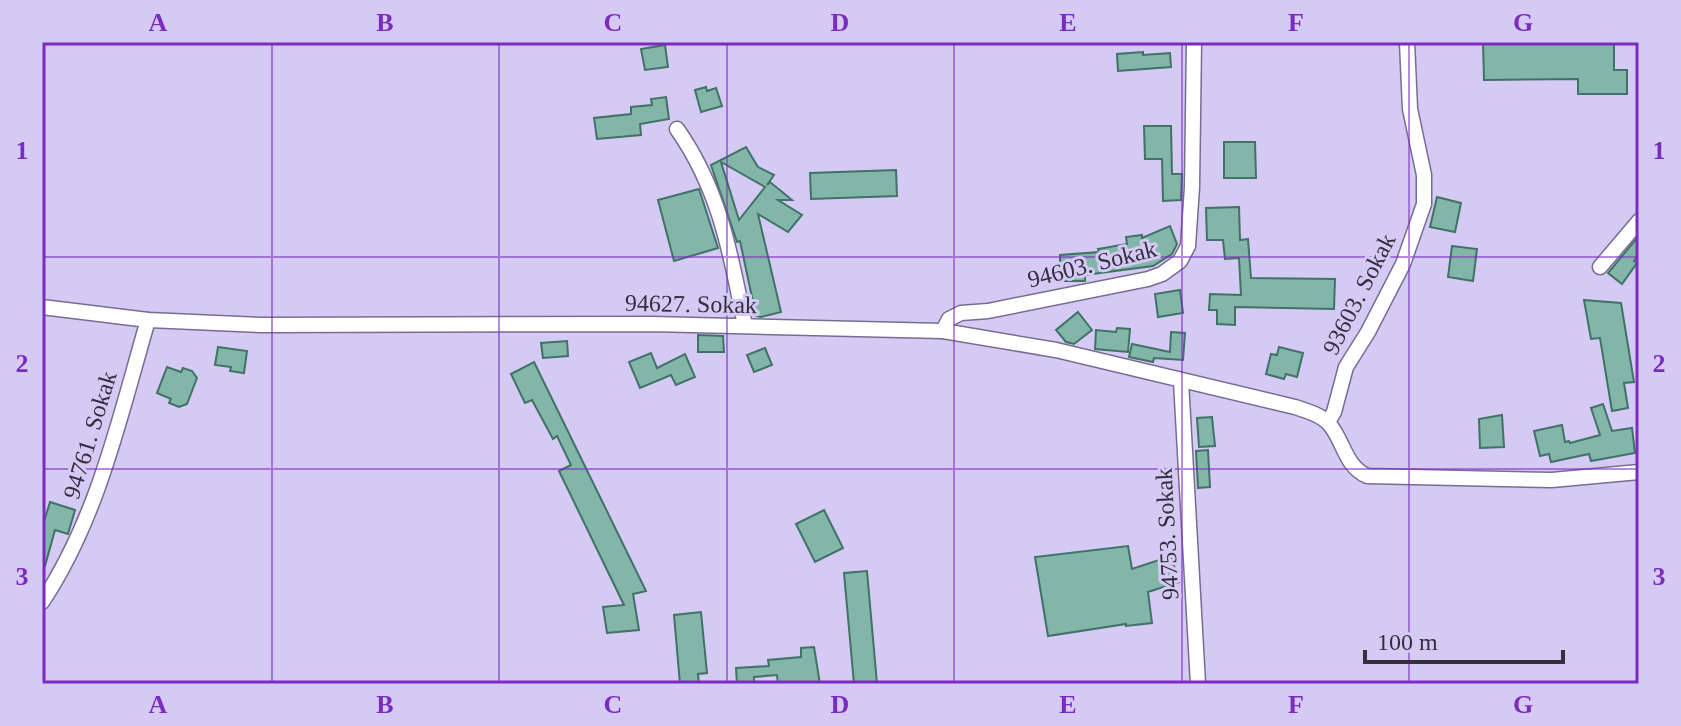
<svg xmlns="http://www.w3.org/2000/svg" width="1681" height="726" viewBox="0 0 1681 726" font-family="'Times New Roman',serif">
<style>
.building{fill:#82b6a9;stroke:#407267;stroke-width:2;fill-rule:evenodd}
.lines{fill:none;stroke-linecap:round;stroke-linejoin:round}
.minor-casing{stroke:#776d92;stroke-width:17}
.minor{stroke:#fff;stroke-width:14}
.grid{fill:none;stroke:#7b2cbf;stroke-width:2;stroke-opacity:0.55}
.labels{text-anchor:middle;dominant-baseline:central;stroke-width:6;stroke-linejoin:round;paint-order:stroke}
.street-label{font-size:24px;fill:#342f3f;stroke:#d5caf3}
.neatline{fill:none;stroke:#7b2cbf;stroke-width:3}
.grid-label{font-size:26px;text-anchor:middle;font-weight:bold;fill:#7b2cbf}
</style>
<rect width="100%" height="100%" fill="#d5caf3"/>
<g class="building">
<polygon points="1483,42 1614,42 1614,70 1627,70 1627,94 1578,94 1578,79 1484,80"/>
<polygon points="665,45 668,67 645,70 641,49"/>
<polygon points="1143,52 1143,55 1170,53 1171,67 1118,71 1117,54"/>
<polygon points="706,87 707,91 716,88 722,106 701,112 695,90"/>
<polygon points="666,97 669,119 640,124 641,135 597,139 594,118 631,114 631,107 652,105 651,99"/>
<polygon points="1144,126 1171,126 1172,174 1182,174 1181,200 1163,201 1162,159 1145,159"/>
<polygon points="1224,142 1255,142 1256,178 1224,178"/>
<path d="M 746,147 L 758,167 L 774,175 L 767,185 L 770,182 L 792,200 L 778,200 L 802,215 L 788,232 L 758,214 L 781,312 L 761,317 L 756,316 L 740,241 L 737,242 L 711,165 ZM 721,162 L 765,187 L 739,220 Z"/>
<polygon points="896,170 897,196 811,199 810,173"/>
<polygon points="699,189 718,248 674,261 658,200"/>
<polygon points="1437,197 1461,203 1455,232 1430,227"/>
<polygon points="1239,207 1240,240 1248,239 1251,278 1335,279 1334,309 1235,307 1235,325 1217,324 1217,310 1209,310 1210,294 1241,295 1239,258 1225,259 1223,240 1207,240 1206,208"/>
<polygon points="1170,226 1177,244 1172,254 1153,266 1085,275 1085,281 1060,281 1060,255 1099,252 1098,249 1127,244 1126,237 1142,235 1142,238"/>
<polygon points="1637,238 1639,254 1634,261 1637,263 1622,284 1608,273"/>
<polygon points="1452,246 1477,249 1473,281 1448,277"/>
<polygon points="1180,290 1183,313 1158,317 1155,294"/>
<polygon points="1584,300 1621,303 1634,382 1624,383 1628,408 1612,411 1600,338 1591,339"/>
<polygon points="1078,312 1092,330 1074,344 1066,342 1056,330"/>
<polygon points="1117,328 1130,329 1128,352 1095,349 1096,330 1116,332"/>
<polygon points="1171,332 1185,333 1183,360 1154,358 1153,362 1129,357 1132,344 1170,352"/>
<polygon points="698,335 723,336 724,352 698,352"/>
<polygon points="567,341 568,356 543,358 541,343"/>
<polygon points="218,347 247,351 244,373 230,371 231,367 215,365"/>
<polygon points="1279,347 1303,353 1297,377 1286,374 1284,379 1266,374 1271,354 1277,355"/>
<polygon points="765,348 772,365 754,372 747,355"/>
<polygon points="651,353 657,368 685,354 695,377 676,385 671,375 640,388 629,362"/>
<polygon points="534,362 646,591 633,594 639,630 607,633 603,607 624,605 559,471 571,465 557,436 553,439 532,400 525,403 511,374"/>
<polygon points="167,367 181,372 183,368 192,371 197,378 187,404 179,407 169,403 171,399 157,393"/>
<polygon points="1603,404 1612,431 1632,428 1635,453 1591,461 1589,454 1551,462 1549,454 1540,456 1534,431 1562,425 1565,442 1569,441 1570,443 1600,435 1591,408"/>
<polygon points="1502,415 1504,447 1480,448 1479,419"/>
<polygon points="1212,417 1215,446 1199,447 1197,418"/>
<polygon points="1208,450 1210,487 1198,488 1196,451"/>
<polygon points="50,502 75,510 68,534 55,530 45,566 42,566 42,528"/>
<polygon points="824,510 843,548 815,562 796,524"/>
<polygon points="1128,546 1132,569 1171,556 1179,582 1148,592 1152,623 1126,626 1126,624 1048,636 1035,557"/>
<polygon points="867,571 877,684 854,684 844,573"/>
<polygon points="701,612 707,673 698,674 699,684 680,684 674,615"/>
<polygon points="814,647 820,684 778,684 777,675 754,677 754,684 737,684 736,668 769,666 768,660 801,657 801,648"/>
</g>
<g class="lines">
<g class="minor-casing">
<g id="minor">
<path d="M 677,129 C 720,190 731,255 745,326"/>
<polyline points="1600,267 1639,221"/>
<path d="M 42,307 L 148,320 L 262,325 L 652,324 L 943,331 L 1056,350 L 1295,407 C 1307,411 1322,415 1330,425 C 1344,442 1345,466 1367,476 L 1552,480 L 1639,472"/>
<polyline points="943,331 949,319 961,313 988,311 1148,279 1162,274 1180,261 1188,246 1192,187 1194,42"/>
<polyline points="1181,381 1198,684"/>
<polyline points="1328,422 1334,412 1346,367 1368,332 1403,264 1424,204 1424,175 1410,109 1407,42"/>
<path d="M 42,602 C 98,518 120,416 148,320"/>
</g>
</g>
<use href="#minor" class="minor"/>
</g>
<path class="grid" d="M 272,42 L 272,684M 499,42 L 499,684M 727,42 L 727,684M 954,42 L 954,684M 1182,42 L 1182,684M 1409,42 L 1409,684M 42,257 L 1639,257M 42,469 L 1639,469"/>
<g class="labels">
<g class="street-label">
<text transform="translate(1092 264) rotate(-14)">94603. Sokak</text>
<text transform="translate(1359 294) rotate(-63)">93603. Sokak</text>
<text transform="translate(691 304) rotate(1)">94627. Sokak</text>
<text transform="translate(90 435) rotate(-73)">94761. Sokak</text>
<text transform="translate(1167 534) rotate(-93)">94753. Sokak</text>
</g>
</g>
<rect width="1681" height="726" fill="none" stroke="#d5caf3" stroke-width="88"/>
<path d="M1365 650v12h198v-12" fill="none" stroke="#342f3f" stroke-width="4"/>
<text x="1377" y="650" font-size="24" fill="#342f3f" stroke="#d5caf3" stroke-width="6" paint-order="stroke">100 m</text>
<rect x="44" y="44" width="1593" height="638" class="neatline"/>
<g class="grid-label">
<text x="158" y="31">A</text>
<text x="385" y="31">B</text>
<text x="613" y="31">C</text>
<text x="840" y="31">D</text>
<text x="1068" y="31">E</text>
<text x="1296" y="31">F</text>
<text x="1523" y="31">G</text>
<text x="22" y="159">1</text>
<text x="1659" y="159">1</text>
<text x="22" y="372">2</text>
<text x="1659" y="372">2</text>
<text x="22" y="585">3</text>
<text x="1659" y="585">3</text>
<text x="158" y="713">A</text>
<text x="385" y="713">B</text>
<text x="613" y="713">C</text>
<text x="840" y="713">D</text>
<text x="1068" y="713">E</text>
<text x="1296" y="713">F</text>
<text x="1523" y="713">G</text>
</g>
</svg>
